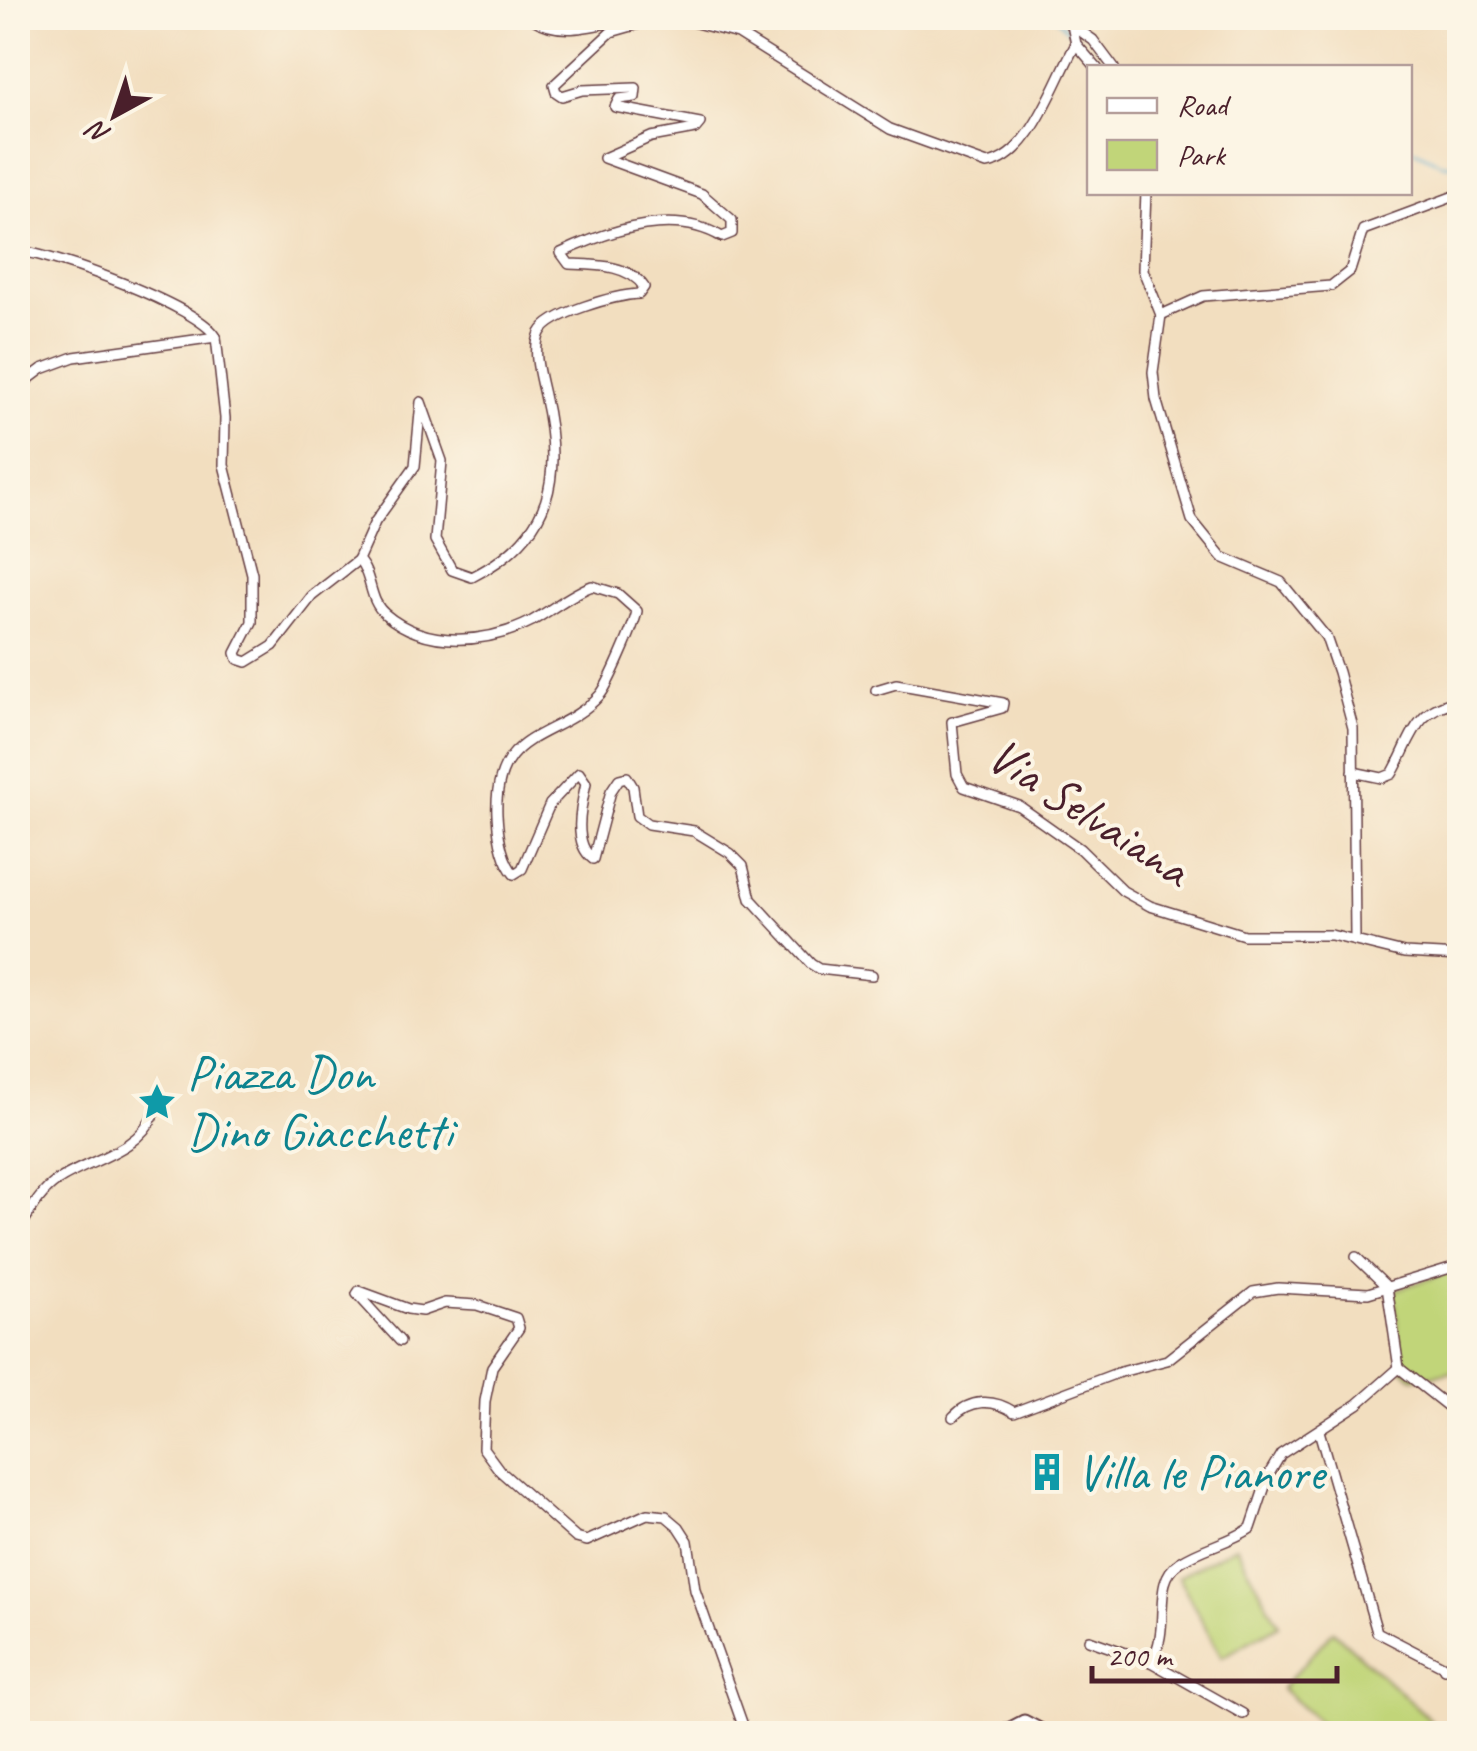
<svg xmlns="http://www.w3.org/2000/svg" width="1477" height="1751" viewBox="0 0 1477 1751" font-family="Caveat,sans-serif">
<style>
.green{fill:#c1d579;stroke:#867a52;stroke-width:2.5}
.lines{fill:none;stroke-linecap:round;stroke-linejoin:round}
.stream{stroke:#51abcf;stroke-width:2.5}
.minor-casing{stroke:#633c41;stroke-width:12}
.tertiary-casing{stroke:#633c41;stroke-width:15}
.minor{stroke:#fff;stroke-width:9}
.tertiary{stroke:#fff;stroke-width:11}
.labels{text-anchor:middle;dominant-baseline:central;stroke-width:8;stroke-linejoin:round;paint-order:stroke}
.street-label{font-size:50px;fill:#4a1f2b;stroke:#fcf5e5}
.culture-label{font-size:50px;fill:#0d838f;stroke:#fcf5e5;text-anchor:start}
</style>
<rect width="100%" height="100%" fill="#fcf5e5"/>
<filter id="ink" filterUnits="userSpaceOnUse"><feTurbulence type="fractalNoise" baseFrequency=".01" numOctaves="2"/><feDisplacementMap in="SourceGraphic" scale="20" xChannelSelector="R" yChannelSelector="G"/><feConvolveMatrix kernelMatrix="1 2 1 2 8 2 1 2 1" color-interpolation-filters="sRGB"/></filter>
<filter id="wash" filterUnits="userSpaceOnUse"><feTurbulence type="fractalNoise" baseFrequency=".0048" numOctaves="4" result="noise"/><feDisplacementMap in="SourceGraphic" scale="40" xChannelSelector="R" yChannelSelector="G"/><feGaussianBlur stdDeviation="2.25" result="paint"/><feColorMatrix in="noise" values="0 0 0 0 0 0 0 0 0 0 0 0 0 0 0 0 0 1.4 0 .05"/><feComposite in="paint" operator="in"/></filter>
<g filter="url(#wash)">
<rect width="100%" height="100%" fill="#f2debf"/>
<g class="green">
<polygon points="1459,1269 1459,1371 1414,1378 1401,1368 1394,1290"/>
<polygon points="1236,1546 1279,1625 1222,1657 1178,1577"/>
<polygon points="1333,1631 1431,1720 1418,1733 1331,1733 1281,1689"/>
</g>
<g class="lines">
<g class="stream">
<polyline points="1056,18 1068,31"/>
<polyline points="1410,148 1442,164 1460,166"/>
</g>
</g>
</g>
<g filter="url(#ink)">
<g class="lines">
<g class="minor-casing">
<g id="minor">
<path d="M 531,18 C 564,39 597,23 634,18"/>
<path d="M 677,18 L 738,34 L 890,129 L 987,164 C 1031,158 1055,80 1076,44"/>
<polyline points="1062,18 1072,25 1076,44 1097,68"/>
<polyline points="1072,25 1093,40 1114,68"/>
<polyline points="1146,192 1143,270 1161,315"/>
<path d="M 18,251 C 54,254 200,307 216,337"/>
<polyline points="1161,315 1153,372 1156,399 1192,520 1222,557 1281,582 1326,637 1338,672 1353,728 1355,938"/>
<polyline points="1161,315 1203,296 1331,286 1350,271 1363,230 1460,194"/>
<polyline points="216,337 225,418 224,465 252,574 252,622 236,653 238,659 247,662 273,646 312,596 358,560"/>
<polyline points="18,387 42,369 74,357 216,337"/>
<polyline points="18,416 25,421 18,430"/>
<path d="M 358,560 L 375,522 L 415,466 L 421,402 L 442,461 L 435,540 L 452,570 L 472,577 C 553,536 563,477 544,395 C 540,376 532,352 540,333 C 550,313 616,295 639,294 L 644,287 C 629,264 595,265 569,264 L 561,253 C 609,230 674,208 722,237 L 732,233 L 732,220 L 702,194 L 604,158 L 651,137 L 695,129 L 700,123 L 615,107 L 619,99 L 635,97 L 636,88 L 582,90 L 562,96 L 556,92 L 554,85 L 611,32 L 660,18"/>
<path d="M 358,560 C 373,575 368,600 385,614 C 426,649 487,644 532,621 C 552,610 570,594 592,586 L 618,594 L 637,611 C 635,624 608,686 600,695 C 557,742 493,727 497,815 C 498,833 502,860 514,874 L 522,869 L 550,804 L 579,773 L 586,783 C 581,806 572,844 593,859 L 611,791 L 619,779 L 627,777 L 633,787 L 637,816 L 648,824 L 694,831 L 730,853 L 743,866 L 751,899 L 811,964 L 819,969 L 872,975"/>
<polyline points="876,690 896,684 1003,703 1002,708 952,722 957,774 964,787 1019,806 1080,849 1123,891 1150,906 1244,935 1331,935 1404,953 1460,956"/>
<path d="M 1353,772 L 1382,778 L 1392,774 C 1412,740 1413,708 1460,701"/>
<path d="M 18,1231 C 29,1214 39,1193 57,1181 C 88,1160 138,1152 154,1114"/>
<polyline points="1356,1257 1387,1287"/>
<polyline points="1387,1287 1399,1368"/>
<polyline points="400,1341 357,1294 359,1291 408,1309 422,1311 445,1303 477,1305 516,1318 519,1328 492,1367 485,1401 483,1448 500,1471 576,1538 587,1541 647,1514 666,1516 679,1527 688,1541 695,1590 746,1734"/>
<polyline points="1399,1368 1460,1416"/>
<path d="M 953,1417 C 970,1399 993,1398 1014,1412 L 1117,1373 L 1167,1360 L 1253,1292 L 1278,1288 L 1368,1293 L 1460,1265"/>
<polyline points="1319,1431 1377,1632 1460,1675"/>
<polyline points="1089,1640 1151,1662 1243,1714"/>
<path d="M 1151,1662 C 1173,1626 1149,1583 1180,1562 C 1203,1547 1229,1543 1251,1528 L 1269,1474 L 1281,1454 L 1358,1404 L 1399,1368"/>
<polyline points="1444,1669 1460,1660"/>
</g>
</g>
<g class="tertiary-casing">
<polyline id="tertiary" points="999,1734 1024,1721 1049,1734"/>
</g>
<use href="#minor" class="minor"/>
<use href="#tertiary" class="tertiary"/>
</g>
</g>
<defs>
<g id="sight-bare" transform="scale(3)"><path d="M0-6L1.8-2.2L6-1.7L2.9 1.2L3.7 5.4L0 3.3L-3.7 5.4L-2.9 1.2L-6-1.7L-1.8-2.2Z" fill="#0f9aa8" stroke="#fcf5e5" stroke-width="2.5" paint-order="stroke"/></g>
<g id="building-bare" transform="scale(3)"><path d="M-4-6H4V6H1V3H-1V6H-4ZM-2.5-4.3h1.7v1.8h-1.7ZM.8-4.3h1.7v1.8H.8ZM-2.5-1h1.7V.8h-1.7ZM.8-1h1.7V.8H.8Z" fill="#0f9aa8" stroke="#fcf5e5" stroke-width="2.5" paint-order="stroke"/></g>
</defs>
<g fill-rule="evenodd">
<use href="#sight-bare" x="157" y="1102"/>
<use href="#building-bare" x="1047" y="1472"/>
</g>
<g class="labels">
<g class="street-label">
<text transform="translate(1089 812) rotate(33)">Via Selvaiana</text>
</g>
<g class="culture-label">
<text x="187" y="1073">Piazza Don<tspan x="187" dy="58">Dino Giacchetti</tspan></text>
<text x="1077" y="1472">Villa le Pianore</text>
</g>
</g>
<rect width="1477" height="1751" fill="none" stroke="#fcf5e5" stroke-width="60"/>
<rect x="1087" y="65" width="325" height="130" fill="#fcf5e5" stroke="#b59f9b" stroke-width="2.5"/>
<rect x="1107" y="98" width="50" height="15" fill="#ffffff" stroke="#b59f9b" stroke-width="2.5"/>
<text x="1177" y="115" font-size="30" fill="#4a1f2b">Road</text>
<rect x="1107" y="140" width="50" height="30" fill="#c1d579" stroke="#b59f9b" stroke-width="2.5"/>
<text x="1177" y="165" font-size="30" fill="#4a1f2b">Park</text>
<g transform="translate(115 115) rotate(220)" stroke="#fcf5e5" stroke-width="8" paint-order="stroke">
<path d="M0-8L18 38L0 25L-18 38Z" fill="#4a1f2b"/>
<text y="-15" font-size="28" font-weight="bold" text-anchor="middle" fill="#4a1f2b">N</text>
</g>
<path d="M1092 1666v15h245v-15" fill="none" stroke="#4a1f2b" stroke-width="5"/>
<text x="1107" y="1666" font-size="30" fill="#4a1f2b" stroke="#fcf5e5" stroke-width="8" paint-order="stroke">200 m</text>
</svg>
